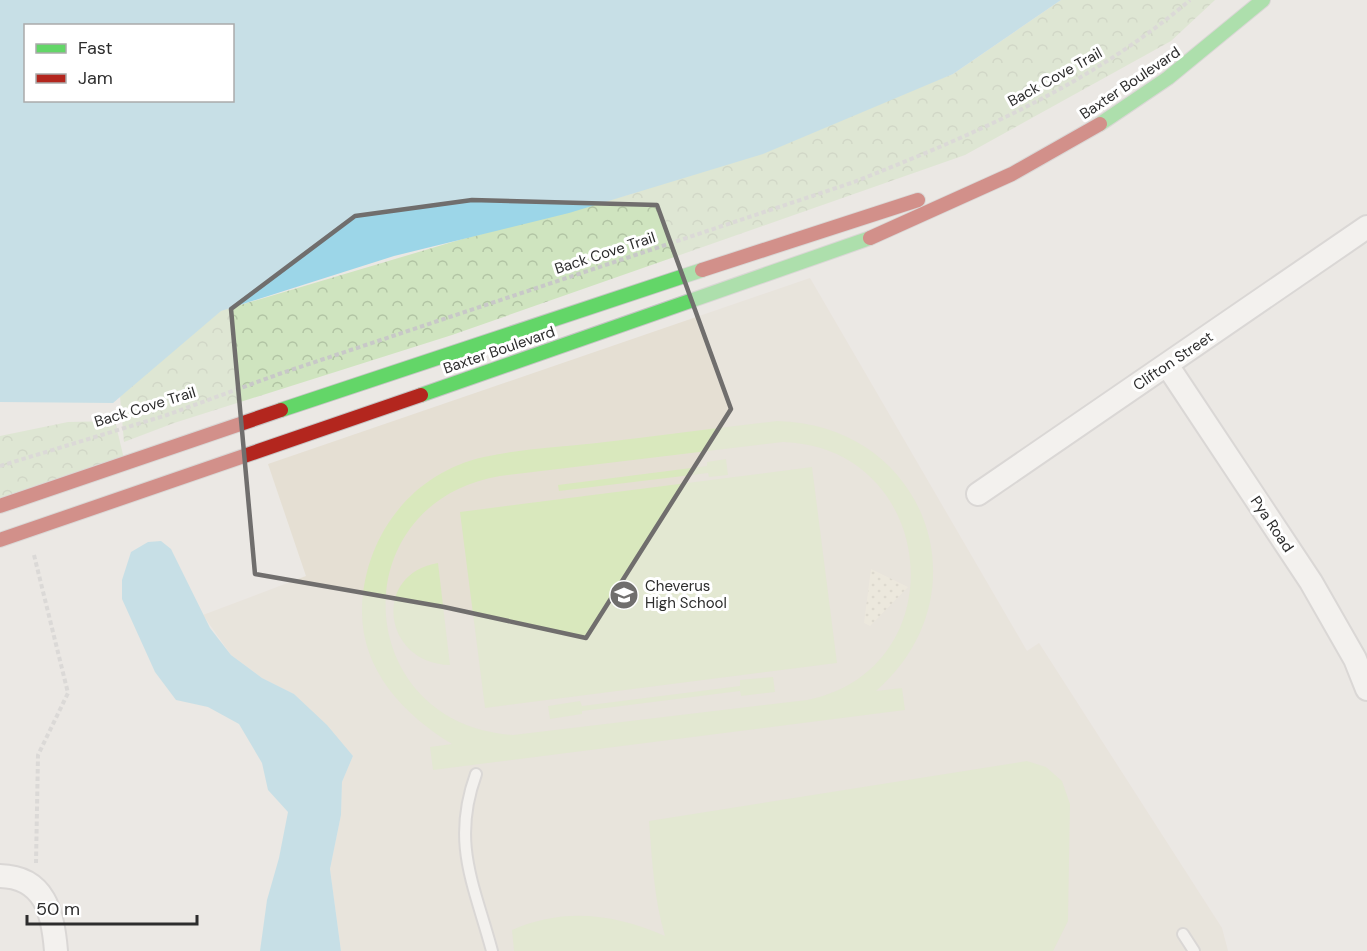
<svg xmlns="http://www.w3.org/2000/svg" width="1367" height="951" viewBox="0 0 1367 951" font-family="'DM Sans',sans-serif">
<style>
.education{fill:#e5dfd3}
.sand{fill:url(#sand-dots)}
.park{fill:url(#park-crowns)}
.pitch{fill:#d9e8bd;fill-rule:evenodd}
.water{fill:#9cd6e8;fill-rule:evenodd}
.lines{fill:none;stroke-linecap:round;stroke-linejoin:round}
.lane-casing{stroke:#c5c4c4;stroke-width:14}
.street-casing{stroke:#c5c4c4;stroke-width:26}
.fast-casing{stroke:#c5c4c4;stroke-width:16}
.jam-casing{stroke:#c5c4c4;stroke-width:16}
.path{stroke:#c8c8c8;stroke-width:4;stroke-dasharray:4.5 3;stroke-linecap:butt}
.lane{stroke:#fcfcfb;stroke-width:10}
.street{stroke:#fcfcfb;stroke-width:22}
.fast{stroke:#63d668;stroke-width:14}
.jam{stroke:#b3261e;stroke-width:14}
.marked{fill:none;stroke:#706e6d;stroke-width:4.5;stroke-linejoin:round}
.labels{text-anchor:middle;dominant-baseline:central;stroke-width:6;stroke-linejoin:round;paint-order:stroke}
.street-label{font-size:15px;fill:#2d2d2d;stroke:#fff}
.poi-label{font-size:15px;fill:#2d2d2d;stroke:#fff;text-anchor:start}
</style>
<defs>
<pattern id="sand-dots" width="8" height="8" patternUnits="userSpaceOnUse" patternTransform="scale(1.5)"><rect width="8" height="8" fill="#eee9d4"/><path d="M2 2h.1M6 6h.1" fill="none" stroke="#ccc8b6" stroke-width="1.8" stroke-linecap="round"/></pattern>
<pattern id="park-crowns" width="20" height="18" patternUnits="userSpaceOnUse" patternTransform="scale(1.5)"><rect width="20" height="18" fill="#cfe4bf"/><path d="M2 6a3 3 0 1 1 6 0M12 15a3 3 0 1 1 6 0" fill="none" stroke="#b2c4a4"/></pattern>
</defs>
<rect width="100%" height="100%" fill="#ebe8e4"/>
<polygon class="education" points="810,278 1027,651 1039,643 1222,928 1228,951 341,951 330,869 341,815 342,782 353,756 294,694 262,678 231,655 203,615 306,576 268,464"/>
<polygon class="sand" points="871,569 908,587 870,626 864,623"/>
<g class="park">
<polygon points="1061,0 1215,0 1171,41 965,155 452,335 174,423 124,442 120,396 220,311 459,240 631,194 953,74"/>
<polygon points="115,421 124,459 0,500 0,436 68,422"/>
</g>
<g class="pitch">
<path d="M 777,421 C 925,424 988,593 876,691 L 902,688 L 905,710 L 433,770 L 430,747 L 452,744 C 403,714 360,669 362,607 C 365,535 412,473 484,457 C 521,449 559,447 597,443 C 657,436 717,428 777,421 ZM 783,442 C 938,447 959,669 807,700 L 513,735 C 351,724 340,503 500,476 Z"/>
<polygon points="726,459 728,475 709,477 708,473 559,491 558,485 707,466 707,462"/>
<polygon points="812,467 837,663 485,708 460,512"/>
<path d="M 438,563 L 450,665 C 383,664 371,574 438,563 Z"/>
<polygon points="773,677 775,692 741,696 740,691 582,711 582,714 550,719 548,706 580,701 582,706 740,686 740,680"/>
<path d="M 1027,761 L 1046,767 L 1062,781 L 1070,804 L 1068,921 L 1053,951 L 514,951 L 512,930 C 564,907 615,914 665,936 C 654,899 652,860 649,821 Z"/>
</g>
<g class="water">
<path d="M 0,0 L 1061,0 L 953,74 L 763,154 L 569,213 L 394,256 L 221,311 L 113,403 L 0,402 ZM 26,26 L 232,26 L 232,100 L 26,100 Z"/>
<polygon points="161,541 171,549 210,628 231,655 262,678 294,694 327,725 353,756 342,782 341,815 330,869 341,951 260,951 267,900 279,858 288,812 268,790 262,763 239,724 208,707 176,700 155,672 122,599 122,580 131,552 148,542"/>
</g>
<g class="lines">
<g class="lane-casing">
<g id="lane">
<path d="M 476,774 C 451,843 474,884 492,951"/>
<polyline points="1183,934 1194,951"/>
</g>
</g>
<g class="street-casing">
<g id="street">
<polyline points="1167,365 1311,582 1355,659 1367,689"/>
<polyline points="978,494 1367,227"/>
<path d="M 0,876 C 45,877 53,913 56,951"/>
</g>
</g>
<g class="fast-casing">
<g id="fast">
<polyline points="1100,124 1168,78 1263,0"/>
<polyline points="421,395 870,238"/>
<polyline points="281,410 702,270"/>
</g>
</g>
<g class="jam-casing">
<g id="jam">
<polyline points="870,238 1012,174 1100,124"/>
<polyline points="702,270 918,200"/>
<polyline points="0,506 281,410"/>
<polyline points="0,540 421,395"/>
</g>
</g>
<g class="path">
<path d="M 0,466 L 167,415 L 279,374 L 854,182 C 973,135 1092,84 1190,0"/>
<polyline points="34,555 68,693 38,755 36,863"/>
</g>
<use href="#lane" class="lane"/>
<use href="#street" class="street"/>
<use href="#fast" class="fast"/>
<use href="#jam" class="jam"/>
</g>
<path d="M0 0H1367V951H0ZM 472,200 L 657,205 L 731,409 L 586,638 L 444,607 L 255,574 L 231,309 L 355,216 Z" fill="#ebe8e4" fill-opacity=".55" fill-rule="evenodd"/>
<path class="marked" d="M 472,200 L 657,205 L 731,409 L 586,638 L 444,607 L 255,574 L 231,309 L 355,216 Z"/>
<defs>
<g id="school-disc" transform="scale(1.5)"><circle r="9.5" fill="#706e6d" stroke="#fff"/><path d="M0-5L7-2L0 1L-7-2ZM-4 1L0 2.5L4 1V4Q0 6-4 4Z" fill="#fff"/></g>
</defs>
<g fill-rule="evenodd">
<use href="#school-disc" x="624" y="595"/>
</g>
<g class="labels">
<g class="street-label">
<text transform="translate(1055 77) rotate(-29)">Back Cove Trail</text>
<text transform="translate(1130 83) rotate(-34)">Baxter Boulevard</text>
<text transform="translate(605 253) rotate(-18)">Back Cove Trail</text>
<text transform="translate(499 350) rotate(-19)">Baxter Boulevard</text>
<text transform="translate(1173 361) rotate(-34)">Clifton Street</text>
<text transform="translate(145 407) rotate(-17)">Back Cove Trail</text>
<text transform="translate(1272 524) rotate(56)">Pya Road</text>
</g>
<g class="poi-label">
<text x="645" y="586">Cheverus<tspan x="645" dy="17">High School</tspan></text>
</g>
</g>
<rect x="24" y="24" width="210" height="78" fill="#ffffff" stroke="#ababab" stroke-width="1.5"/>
<rect x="36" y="44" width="30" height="9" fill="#63d668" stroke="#ababab" stroke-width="1.5"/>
<text x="78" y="54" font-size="18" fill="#2d2d2d">Fast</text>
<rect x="36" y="74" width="30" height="9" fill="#b3261e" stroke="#ababab" stroke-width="1.5"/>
<text x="78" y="84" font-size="18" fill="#2d2d2d">Jam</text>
<path d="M27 915v9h170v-9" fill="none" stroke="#2d2d2d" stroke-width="3"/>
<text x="36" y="915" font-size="18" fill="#2d2d2d" stroke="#ffffff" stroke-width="4.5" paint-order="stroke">50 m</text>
</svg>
